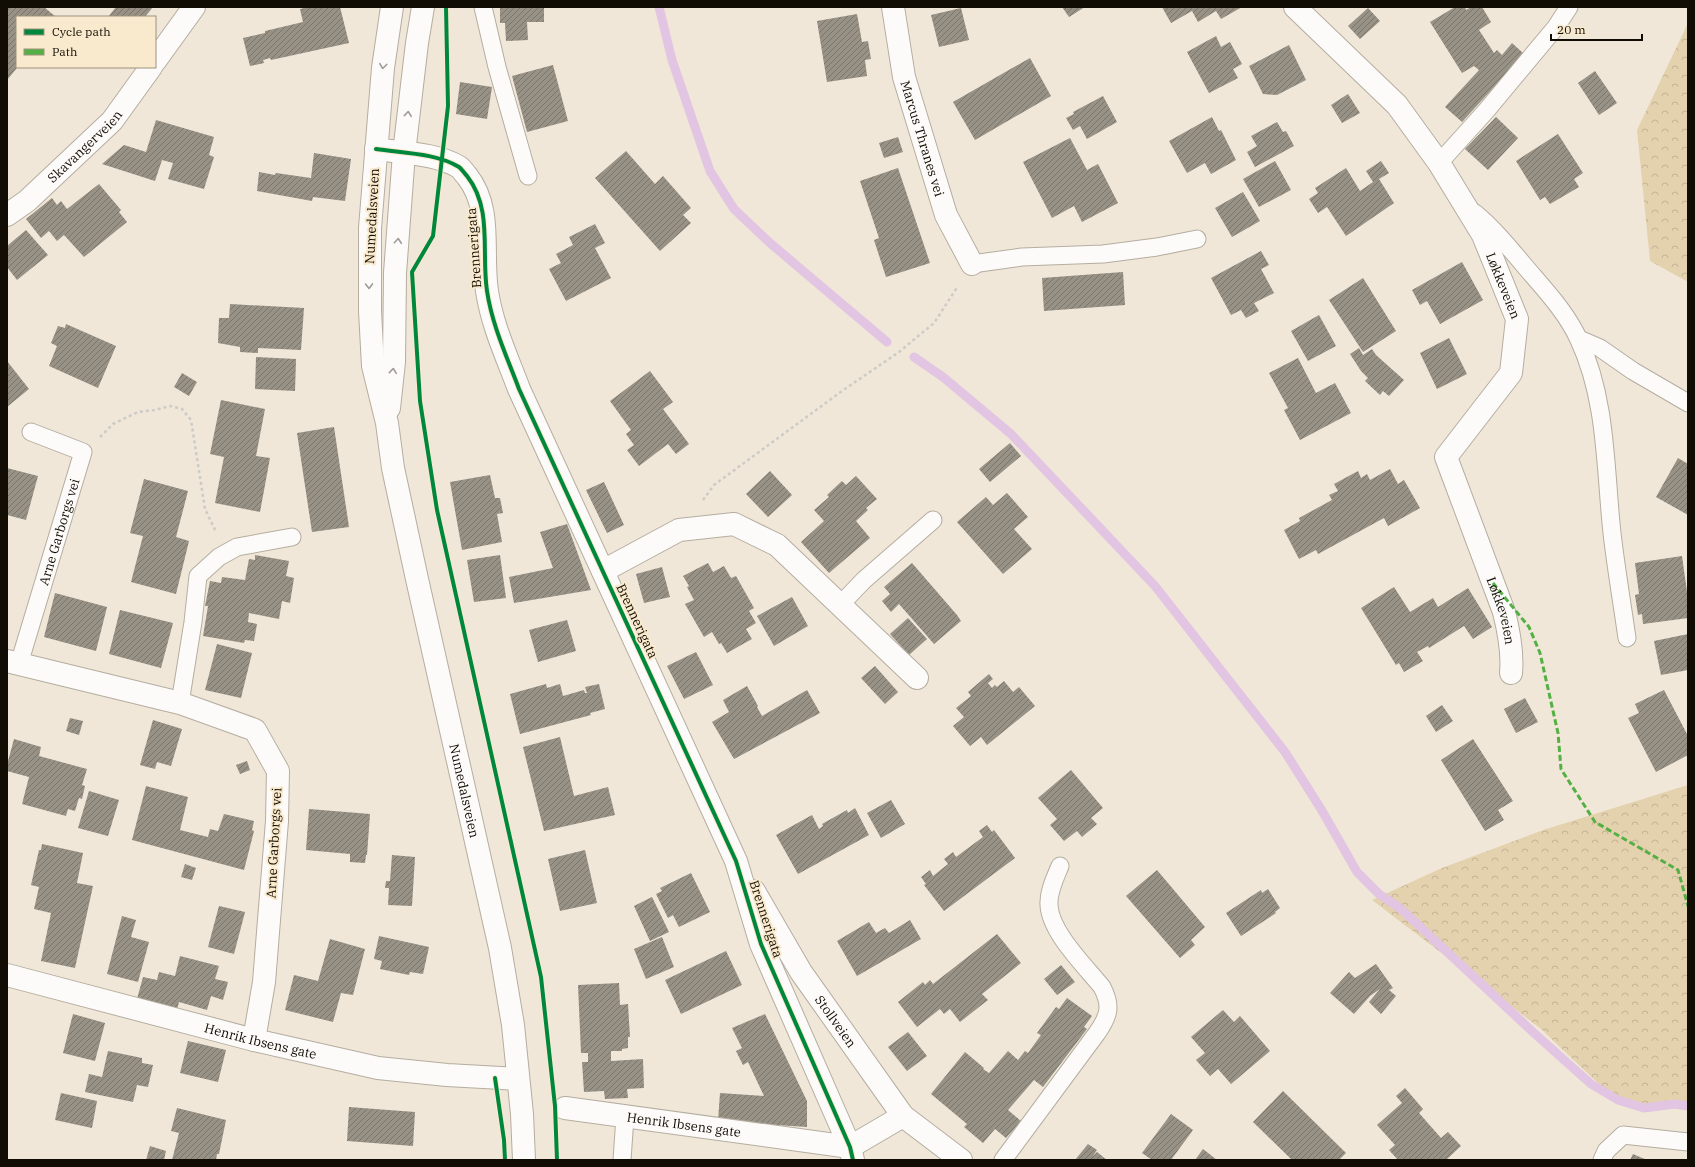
<svg xmlns="http://www.w3.org/2000/svg" width="1695" height="1167" viewBox="0 0 1695 1167" font-family="'IBM Plex Serif',serif">
<style>
.forest{fill:url(#forest-crowns)}
.lines{fill:none;stroke-linecap:round;stroke-linejoin:round}
.stream{stroke:#e1c5e2;stroke-width:9}
.building{fill:url(#building-hatch)}
.lane-casing{stroke:#b4ada0;stroke-width:19}
.street-casing{stroke:#b4ada0;stroke-width:24}
.primary-casing{stroke:#b4ada0;stroke-width:24}
.path{stroke:#cdcbc7;stroke-width:2.5;stroke-dasharray:3 3;stroke-linecap:butt}
.lane{stroke:#fdfbf9;stroke-width:17}
.street{stroke:#fdfbf9;stroke-width:22}
.primary{stroke:#fdfbf9;stroke-width:22}
.quiet{stroke:#54b044;stroke-width:3;stroke-dasharray:6 3;stroke-linecap:butt}
.cycleway-casing{stroke:#faeacd;stroke-width:6}
.cycleway{stroke:#00873e;stroke-width:4}
.oneway{stroke:#9f9c97}
.labels{text-anchor:middle;dominant-baseline:central;stroke-width:4;stroke-linejoin:round;paint-order:stroke}
.street-label{font-size:13px;fill:#120d04;stroke:#faeacd}
</style>
<defs>
<pattern id="forest-crowns" width="20" height="18" patternUnits="userSpaceOnUse"><rect width="20" height="18" fill="#e4d2ae"/><path d="M2 6a3 3 0 1 1 6 0M12 15a3 3 0 1 1 6 0" fill="none" stroke="#c3b394"/></pattern>
<pattern id="building-hatch" width="6" height="6" patternUnits="userSpaceOnUse"><rect width="6" height="6" fill="#979186"/><path d="M-1 1l2-2M0 6l6-6M5 7l2-2" fill="none" stroke="#7a756b"/></pattern>
</defs>
<rect width="100%" height="100%" fill="#f0e7d8"/>
<g class="forest">
<polygon points="1688,23 1688,282 1650,261 1637,130"/>
<polygon points="1688,785 1688,1106 1619,1103 1541,1029 1372,900 1442,868 1543,830"/>
</g>
<g class="lines">
<g class="stream">
<polyline points="659,7 672,60 710,171 734,209 770,243 887,342"/>
<polyline points="914,357 943,377 1011,434 1155,586 1285,752 1321,809 1357,872 1379,894 1401,909 1534,1033 1591,1084 1618,1100 1644,1108 1675,1104 1688,1106"/>
</g>
</g>
<g class="building">
<polygon points="7,7 44,7 56,17 17,17 17,68 7,80"/>
<polygon points="116,7 153,7 145,17 108,17"/>
<polygon points="309,7 340,7 349,43 271,60 270,58 263,60 264,63 250,66 243,38 265,33 265,31 303,22 300,9"/>
<polygon points="500,7 544,7 544,22 527,22 528,40 506,41 505,23 500,23"/>
<polygon points="1062,7 1085,7 1069,17"/>
<polygon points="1162,7 1242,7 1221,19 1216,11 1198,22 1192,11 1171,23"/>
<polygon points="1455,7 1465,7 1466,10 1471,7 1482,7 1491,22 1479,30 1494,53 1497,50 1502,55 1512,43 1524,54 1462,122 1445,107 1479,70 1474,66 1462,73 1430,22"/>
<polygon points="961,8 969,40 939,47 931,15"/>
<polygon points="1368,8 1380,21 1360,39 1348,26"/>
<polygon points="857,14 862,42 868,41 871,59 865,60 867,76 827,82 817,21"/>
<polygon points="1216,36 1221,47 1230,42 1242,64 1233,69 1238,78 1209,93 1187,52"/>
<polygon points="1289,45 1306,80 1277,95 1263,94 1249,66"/>
<polygon points="1030,58 1051,96 975,140 953,102"/>
<polygon points="553,65 568,121 527,132 512,76"/>
<polygon points="1595,71 1617,103 1599,115 1578,83"/>
<polygon points="460,82 492,87 487,119 456,114"/>
<polygon points="1348,94 1360,113 1342,123 1331,105"/>
<polygon points="1103,96 1117,122 1087,139 1080,126 1073,130 1066,118 1074,114 1073,112"/>
<polygon points="1212,117 1219,131 1221,130 1236,160 1211,174 1205,163 1187,173 1169,141"/>
<polygon points="1496,117 1518,138 1488,170 1465,149"/>
<polygon points="156,120 214,137 209,155 214,157 204,189 168,179 173,163 162,160 155,181 102,164 124,145 146,152"/>
<polygon points="1277,122 1283,132 1286,131 1294,146 1255,167 1247,152 1257,146 1251,136"/>
<polygon points="1558,134 1583,173 1574,179 1579,187 1550,204 1545,197 1540,200 1516,161"/>
<polygon points="898,137 903,152 884,158 879,143"/>
<polygon points="1070,138 1087,170 1098,164 1118,203 1082,222 1074,206 1052,218 1023,162"/>
<polygon points="626,151 655,184 663,176 691,208 683,215 691,223 660,251 595,178"/>
<polygon points="314,153 351,159 345,201 313,197 312,201 257,191 259,172 275,175 276,173 311,178"/>
<polygon points="1275,161 1291,190 1259,207 1243,179"/>
<polygon points="1381,161 1389,173 1379,179 1394,203 1346,236 1327,207 1318,213 1309,199 1318,193 1315,188 1346,168 1360,191 1373,182 1366,171"/>
<polygon points="898,168 930,263 886,277 874,240 879,238 860,181"/>
<polygon points="99,184 121,210 119,212 127,222 84,257 64,235 57,241 49,231 41,238 26,219 52,198 57,205 61,201 67,209"/>
<polygon points="1243,192 1260,221 1232,237 1215,208"/>
<polygon points="595,224 605,243 595,248 611,278 566,301 549,269 561,263 556,254 573,245 569,237"/>
<polygon points="26,230 48,255 17,280 7,267 7,246"/>
<polygon points="1261,251 1269,265 1261,269 1274,293 1254,303 1259,311 1246,318 1241,310 1231,315 1211,278"/>
<polygon points="1462,262 1483,300 1440,324 1427,301 1420,305 1412,290"/>
<polygon points="1123,272 1125,305 1044,311 1042,278"/>
<polygon points="1363,278 1396,331 1363,352 1329,300"/>
<polygon points="230,304 304,308 301,350 258,348 258,353 240,352 240,347 218,343 219,318 229,318"/>
<polygon points="1319,315 1336,346 1308,361 1291,331"/>
<polygon points="66,324 116,346 98,388 49,366 57,346 51,343 58,326 65,328"/>
<polygon points="1449,338 1467,374 1437,389 1420,353"/>
<polygon points="1359,348 1363,355 1372,349 1376,355 1404,380 1389,396 1383,391 1380,395 1365,381 1368,378 1361,371 1350,354"/>
<polygon points="256,357 296,359 295,391 255,389"/>
<polygon points="1298,358 1316,393 1335,383 1351,413 1300,440 1284,410 1288,408 1269,373"/>
<polygon points="7,361 29,389 7,407"/>
<polygon points="650,371 673,402 663,409 689,444 676,454 668,444 639,466 627,450 634,445 626,434 631,430 610,401"/>
<polygon points="182,373 197,382 189,396 174,387"/>
<polygon points="221,400 265,409 256,456 270,458 260,512 215,503 224,457 210,454"/>
<polygon points="334,427 349,527 312,532 297,433"/>
<polygon points="1010,443 1021,456 990,482 979,469"/>
<polygon points="1678,458 1688,464 1688,515 1656,497"/>
<polygon points="7,468 38,476 26,520 7,515"/>
<polygon points="1390,469 1398,484 1404,480 1420,508 1388,526 1384,518 1318,554 1316,550 1299,559 1284,530 1300,521 1299,518 1332,500 1329,495 1338,491 1334,484 1358,471 1361,478 1367,474 1370,480"/>
<polygon points="770,471 792,495 768,517 746,494"/>
<polygon points="490,475 495,498 500,498 503,513 497,514 502,542 462,550 450,482"/>
<polygon points="856,476 877,499 866,508 868,510 856,521 870,538 829,573 801,542 824,521 814,510 829,497 827,495 842,481 846,485"/>
<polygon points="144,479 188,491 176,537 189,541 176,594 131,582 143,536 130,533"/>
<polygon points="604,482 624,525 607,533 586,490"/>
<polygon points="1007,493 1028,517 1014,529 1032,549 1003,574 957,522 986,497 993,505"/>
<polygon points="567,524 591,590 514,603 509,577 553,568 540,532"/>
<polygon points="255,555 289,561 286,576 294,578 290,603 282,601 279,619 249,613 248,622 257,624 254,641 245,640 244,643 203,636 208,606 205,606 210,581 221,583 222,577 245,580 249,559 255,560"/>
<polygon points="500,555 506,598 474,602 467,560"/>
<polygon points="1682,556 1688,599 1688,618 1643,624 1642,614 1638,615 1635,595 1639,594 1635,563"/>
<polygon points="708,563 713,572 724,566 731,578 736,576 754,608 749,611 756,623 746,629 752,639 727,653 721,643 719,644 712,632 704,637 685,604 694,600 687,587 689,586 683,576"/>
<polygon points="912,563 957,615 961,621 934,644 899,604 891,612 882,601 890,594 884,587"/>
<polygon points="662,567 670,597 644,603 636,574"/>
<polygon points="1394,587 1410,612 1433,598 1438,607 1468,588 1492,627 1473,639 1464,626 1429,648 1428,646 1417,652 1423,661 1404,672 1399,663 1396,665 1361,608"/>
<polygon points="55,593 107,607 96,651 44,637"/>
<polygon points="792,597 808,626 774,646 757,616"/>
<polygon points="120,610 173,623 161,668 109,654"/>
<polygon points="908,618 927,639 909,655 890,634"/>
<polygon points="567,620 576,651 538,662 529,630"/>
<polygon points="1688,634 1688,670 1661,675 1654,641"/>
<polygon points="217,644 252,653 241,698 205,690"/>
<polygon points="696,652 713,685 684,699 667,666"/>
<polygon points="875,666 898,692 885,704 861,678"/>
<polygon points="989,674 993,679 988,683 992,688 995,685 997,687 1004,681 1013,692 1019,687 1035,706 987,745 981,737 970,746 953,726 964,717 956,708 971,696 968,692"/>
<polygon points="546,684 547,688 560,684 563,696 584,690 585,693 587,693 585,687 599,684 605,709 590,713 591,715 520,734 510,694"/>
<polygon points="747,686 758,706 757,707 762,716 807,690 820,713 734,759 712,722 729,712 723,700"/>
<polygon points="1664,690 1688,736 1688,755 1656,772 1628,718 1639,713 1635,704"/>
<polygon points="1525,698 1538,722 1516,733 1504,709"/>
<polygon points="1442,705 1453,721 1436,732 1426,716"/>
<polygon points="70,718 83,721 79,735 66,731"/>
<polygon points="153,720 182,729 171,766 157,762 155,769 140,765"/>
<polygon points="560,737 574,796 608,787 615,815 544,831 523,747"/>
<polygon points="14,739 41,747 39,756 87,769 82,785 85,786 82,799 79,798 75,811 68,809 66,816 22,804 29,777 7,771 7,765"/>
<polygon points="1473,739 1513,801 1498,810 1504,820 1485,831 1441,760"/>
<polygon points="247,761 250,770 240,774 236,765"/>
<polygon points="1071,770 1103,808 1091,818 1097,824 1082,837 1077,831 1064,841 1050,825 1057,819 1038,798"/>
<polygon points="146,786 188,797 180,830 208,837 210,829 218,831 224,814 254,821 252,830 254,831 244,870 132,840"/>
<polygon points="89,791 119,800 108,836 78,828"/>
<polygon points="891,800 905,824 881,838 867,813"/>
<polygon points="855,808 869,835 798,874 776,835 812,815 819,829 823,826 822,824 847,810 848,813"/>
<polygon points="309,809 370,814 367,855 366,855 365,863 350,862 350,854 306,850"/>
<polygon points="987,825 992,832 994,830 1015,858 944,911 924,885 926,884 921,877 930,870 933,876 948,864 944,859 953,852 956,857 983,837 979,831"/>
<polygon points="42,844 83,853 77,883 93,886 75,968 41,961 51,913 34,909 39,887 31,885 39,850 41,850"/>
<polygon points="585,850 597,903 560,911 548,859"/>
<polygon points="392,855 415,857 412,906 388,905 389,888 385,888 386,881 390,881"/>
<polygon points="185,864 196,868 192,880 181,877"/>
<polygon points="1157,870 1205,927 1191,940 1195,945 1180,958 1126,896"/>
<polygon points="691,873 710,912 679,927 673,915 668,918 656,894 662,891 660,888"/>
<polygon points="1268,889 1280,908 1275,912 1276,913 1241,936 1226,913 1261,890 1262,893"/>
<polygon points="652,897 669,932 650,941 634,906"/>
<polygon points="219,906 245,912 234,954 208,947"/>
<polygon points="122,916 136,920 131,937 149,942 138,982 107,974"/>
<polygon points="910,920 921,939 857,976 837,941 869,922 876,933 885,928 889,933"/>
<polygon points="997,934 1021,963 982,994 988,1000 960,1022 950,1009 944,1014 940,1009 917,1027 898,1002 923,982 925,985 930,980 933,984"/>
<polygon points="379,936 429,947 423,974 410,972 409,975 380,969 382,961 374,959"/>
<polygon points="662,937 674,967 646,979 634,949"/>
<polygon points="330,939 365,949 353,995 341,993 333,1022 285,1010 294,975 318,981"/>
<polygon points="726,951 742,985 681,1014 665,980"/>
<polygon points="180,956 219,966 215,979 228,982 223,1000 211,996 207,1010 179,1002 177,1010 137,999 143,977 157,980 159,972 175,976"/>
<polygon points="1376,964 1393,988 1389,990 1396,996 1381,1014 1369,1002 1380,989 1370,996 1354,1014 1330,993 1349,972 1355,978"/>
<polygon points="1061,965 1075,982 1057,995 1044,979"/>
<polygon points="619,983 620,1005 628,1004 630,1037 628,1037 628,1048 622,1049 622,1051 611,1051 611,1061 643,1059 644,1088 627,1089 628,1098 605,1099 604,1091 584,1092 582,1062 588,1062 588,1053 581,1053 578,985"/>
<polygon points="1067,998 1092,1016 1084,1027 1087,1029 1043,1087 1034,1080 1008,1110 1021,1121 1006,1138 995,1129 983,1143 964,1127 967,1124 931,1094 965,1052 984,1068 983,1069 989,1073 1008,1051 1018,1060 1025,1051 1028,1053 1041,1035 1037,1033 1056,1007 1059,1009"/>
<polygon points="1223,1010 1234,1022 1240,1016 1270,1051 1231,1084 1218,1069 1210,1076 1196,1060 1205,1053 1191,1037"/>
<polygon points="73,1014 105,1023 95,1061 63,1053"/>
<polygon points="765,1014 807,1101 807,1127 718,1121 720,1093 764,1096 748,1062 743,1065 736,1051 742,1048 732,1028"/>
<polygon points="908,1032 927,1056 907,1071 888,1047"/>
<polygon points="188,1041 226,1050 218,1082 180,1073"/>
<polygon points="108,1051 142,1058 142,1063 153,1065 148,1087 137,1085 133,1102 85,1092 89,1074 102,1077"/>
<polygon points="1405,1088 1423,1109 1419,1113 1441,1138 1448,1132 1461,1146 1446,1160 1398,1160 1389,1150 1395,1145 1377,1125 1402,1103 1396,1096"/>
<polygon points="1283,1091 1346,1153 1339,1160 1292,1160 1253,1122"/>
<polygon points="61,1093 97,1101 92,1128 55,1120"/>
<polygon points="349,1107 415,1112 413,1146 347,1141"/>
<polygon points="177,1108 226,1120 219,1154 217,1154 216,1160 172,1160 179,1133 171,1131"/>
<polygon points="1171,1114 1193,1130 1171,1160 1152,1160 1142,1153"/>
<polygon points="1088,1144 1097,1150 1093,1156 1097,1152 1107,1160 1075,1160"/>
<polygon points="150,1146 166,1151 164,1160 146,1160"/>
<polygon points="1203,1149 1217,1160 1195,1160"/>
<polygon points="1633,1154 1647,1160 1630,1160"/>
</g>
<g class="lines">
<g class="lane-casing">
<g id="lane">
<polyline points="483,7 497,67 528,176"/>
<polyline points="1439,163 1486,111 1556,27 1569,7"/>
<path d="M 1475,213 C 1493,228 1508,246 1523,264 C 1543,288 1566,311 1579,340 C 1607,400 1605,468 1612,533 C 1616,568 1622,603 1627,638"/>
<polyline points="972,264 1022,257 1103,254 1157,247 1197,239"/>
<polyline points="1579,339 1600,348 1633,371 1688,403"/>
<polyline points="841,604 864,580 933,520"/>
<path id="s1" d="M 19,664 L 83,452 L 31,432"/>
<polyline points="180,703 193,622 198,576 219,557 237,547 292,537"/>
<polyline points="622,1160 625,1117"/>
<path d="M 1003,1160 L 1097,1033 C 1109,1016 1112,1006 1102,987 C 1085,966 1050,932 1049,905 C 1048,892 1055,878 1060,866"/>
<polyline points="1602,1160 1606,1151 1623,1135 1688,1142"/>
</g>
</g>
<g class="street-casing">
<g id="street">
<path id="s2" d="M 893,7 L 904,77 L 946,215 L 972,264"/>
<path id="s3" d="M 1295,7 L 1397,105 L 1439,163 L 1483,235 L 1517,319 L 1511,373 L 1446,457 L 1504,612 C 1509,632 1513,652 1511,673"/>
<polyline points="155,61 194,7"/>
<path d="M 376,149 C 402,153 436,153 459,167 C 462,169 464,173 467,176 C 493,209 481,252 487,291 C 492,325 507,357 519,389 L 736,861 L 761,944 L 850,1147 L 853,1160"/>
<path id="s4" d="M 7,215 L 27,201 L 112,121 L 151,67"/>
<polyline points="603,571 679,530 734,524 777,545 917,678"/>
<polyline points="7,661 180,703 255,730 278,771 277,821 264,982 254,1040"/>
<path id="s5" d="M 754,891 L 801,972 L 903,1116 L 961,1160"/>
<path id="s6" d="M 7,975 L 254,1040 L 378,1068 L 447,1075 L 518,1079"/>
<path id="s7" d="M 565,1108 L 850,1147 L 903,1116"/>
</g>
</g>
<g class="primary-casing">
<g id="primary">
<path id="s8" d="M 392,7 L 383,68 L 370,228 L 370,311 L 373,366 L 387,423 L 393,468 L 417,579 L 500,948 L 513,1025 L 522,1114 L 524,1160"/>
<polyline points="389,408 394,362 395,273 404,153 417,43 423,7"/>
</g>
</g>
<g class="path">
<polyline points="100,437 113,424 138,412 155,410 170,406 182,409 191,420 205,509 216,532"/>
<polyline points="703,500 714,485 842,391 899,352 934,323 958,286"/>
</g>
<use href="#lane" class="lane"/>
<use href="#street" class="street"/>
<use href="#primary" class="primary"/>
<polyline class="quiet" points="1493,583 1529,627 1540,653 1558,733 1561,769 1595,822 1678,870 1688,906"/>
<g class="cycleway-casing">
<g id="cycleway">
<polyline points="446,7 448,106 433,236 412,272 420,401 437,510 541,977 555,1106 557,1160"/>
<path d="M 376,149 C 402,153 436,153 459,167 C 462,169 464,173 467,176 C 493,209 481,252 487,291 C 492,325 507,357 519,389 L 736,861 L 761,944 L 850,1147 L 853,1160"/>
<polyline points="495,1078 504,1140 505,1160"/>
</g>
</g>
<use href="#cycleway" class="cycleway"/>
</g>
<defs><path id="oneway-chevron" d="M-2-3.5L2.5 0L-2 3.5" fill="none" stroke-width="1.6" stroke-linecap="round" stroke-linejoin="round"/></defs>
<g class="oneway">
<use href="#oneway-chevron" transform="translate(383 66) rotate(97)"/>
<use href="#oneway-chevron" transform="translate(408 114) rotate(-84)"/>
<use href="#oneway-chevron" transform="translate(398 241) rotate(-85)"/>
<use href="#oneway-chevron" transform="translate(369 286) rotate(89)"/>
<use href="#oneway-chevron" transform="translate(393 371) rotate(-84)"/>
</g>
<g class="labels">
<g class="street-label">
<text stroke="none"><textPath href="#s2" startOffset="135">Marcus Thranes vei</textPath></text>
<text stroke="none"><textPath href="#s4" startOffset="104">Skavangerveien</textPath></text>
<text transform="translate(372 216) rotate(-87)">Numedalsveien</text>
<text transform="translate(474 248) rotate(-94)">Brennerigata</text>
<text stroke="none"><textPath href="#s3" startOffset="352">Løkkeveien</textPath></text>
<text stroke="none"><textPath href="#s1" startOffset="138">Arne Garborgs vei</textPath></text>
<text stroke="none"><textPath href="#s3" startOffset="712">Løkkeveien</textPath></text>
<text transform="translate(637 621) rotate(65)">Brennerigata</text>
<text stroke="none"><textPath href="#s8" startOffset="795">Numedalsveien</textPath></text>
<text transform="translate(274 843) rotate(-87)">Arne Garborgs vei</text>
<text transform="translate(766 919) rotate(72)">Brennerigata</text>
<text stroke="none"><textPath href="#s5" startOffset="154">Stollveien</textPath></text>
<text stroke="none"><textPath href="#s6" startOffset="262">Henrik Ibsens gate</textPath></text>
<text stroke="none"><textPath href="#s7" startOffset="120">Henrik Ibsens gate</textPath></text>
</g>
</g>
<rect width="1695" height="1167" fill="none" stroke="#120d04" stroke-width="16"/>
<rect x="16" y="16" width="140" height="52" fill="#faeacd" stroke="#9d927d"/>
<rect x="24" y="29" width="20" height="6" fill="#00873e" stroke="#9d927d"/>
<text x="52" y="36" font-size="12" fill="#120d04">Cycle path</text>
<rect x="24" y="49" width="20" height="6" fill="#54b044" stroke="#9d927d"/>
<text x="52" y="56" font-size="12" fill="#120d04">Path</text>
<path d="M1551 34v6h91v-6" fill="none" stroke="#120d04" stroke-width="2"/>
<text x="1557" y="34" font-size="12" fill="#120d04" stroke="#faeacd" stroke-width="3" paint-order="stroke">20 m</text>
</svg>
